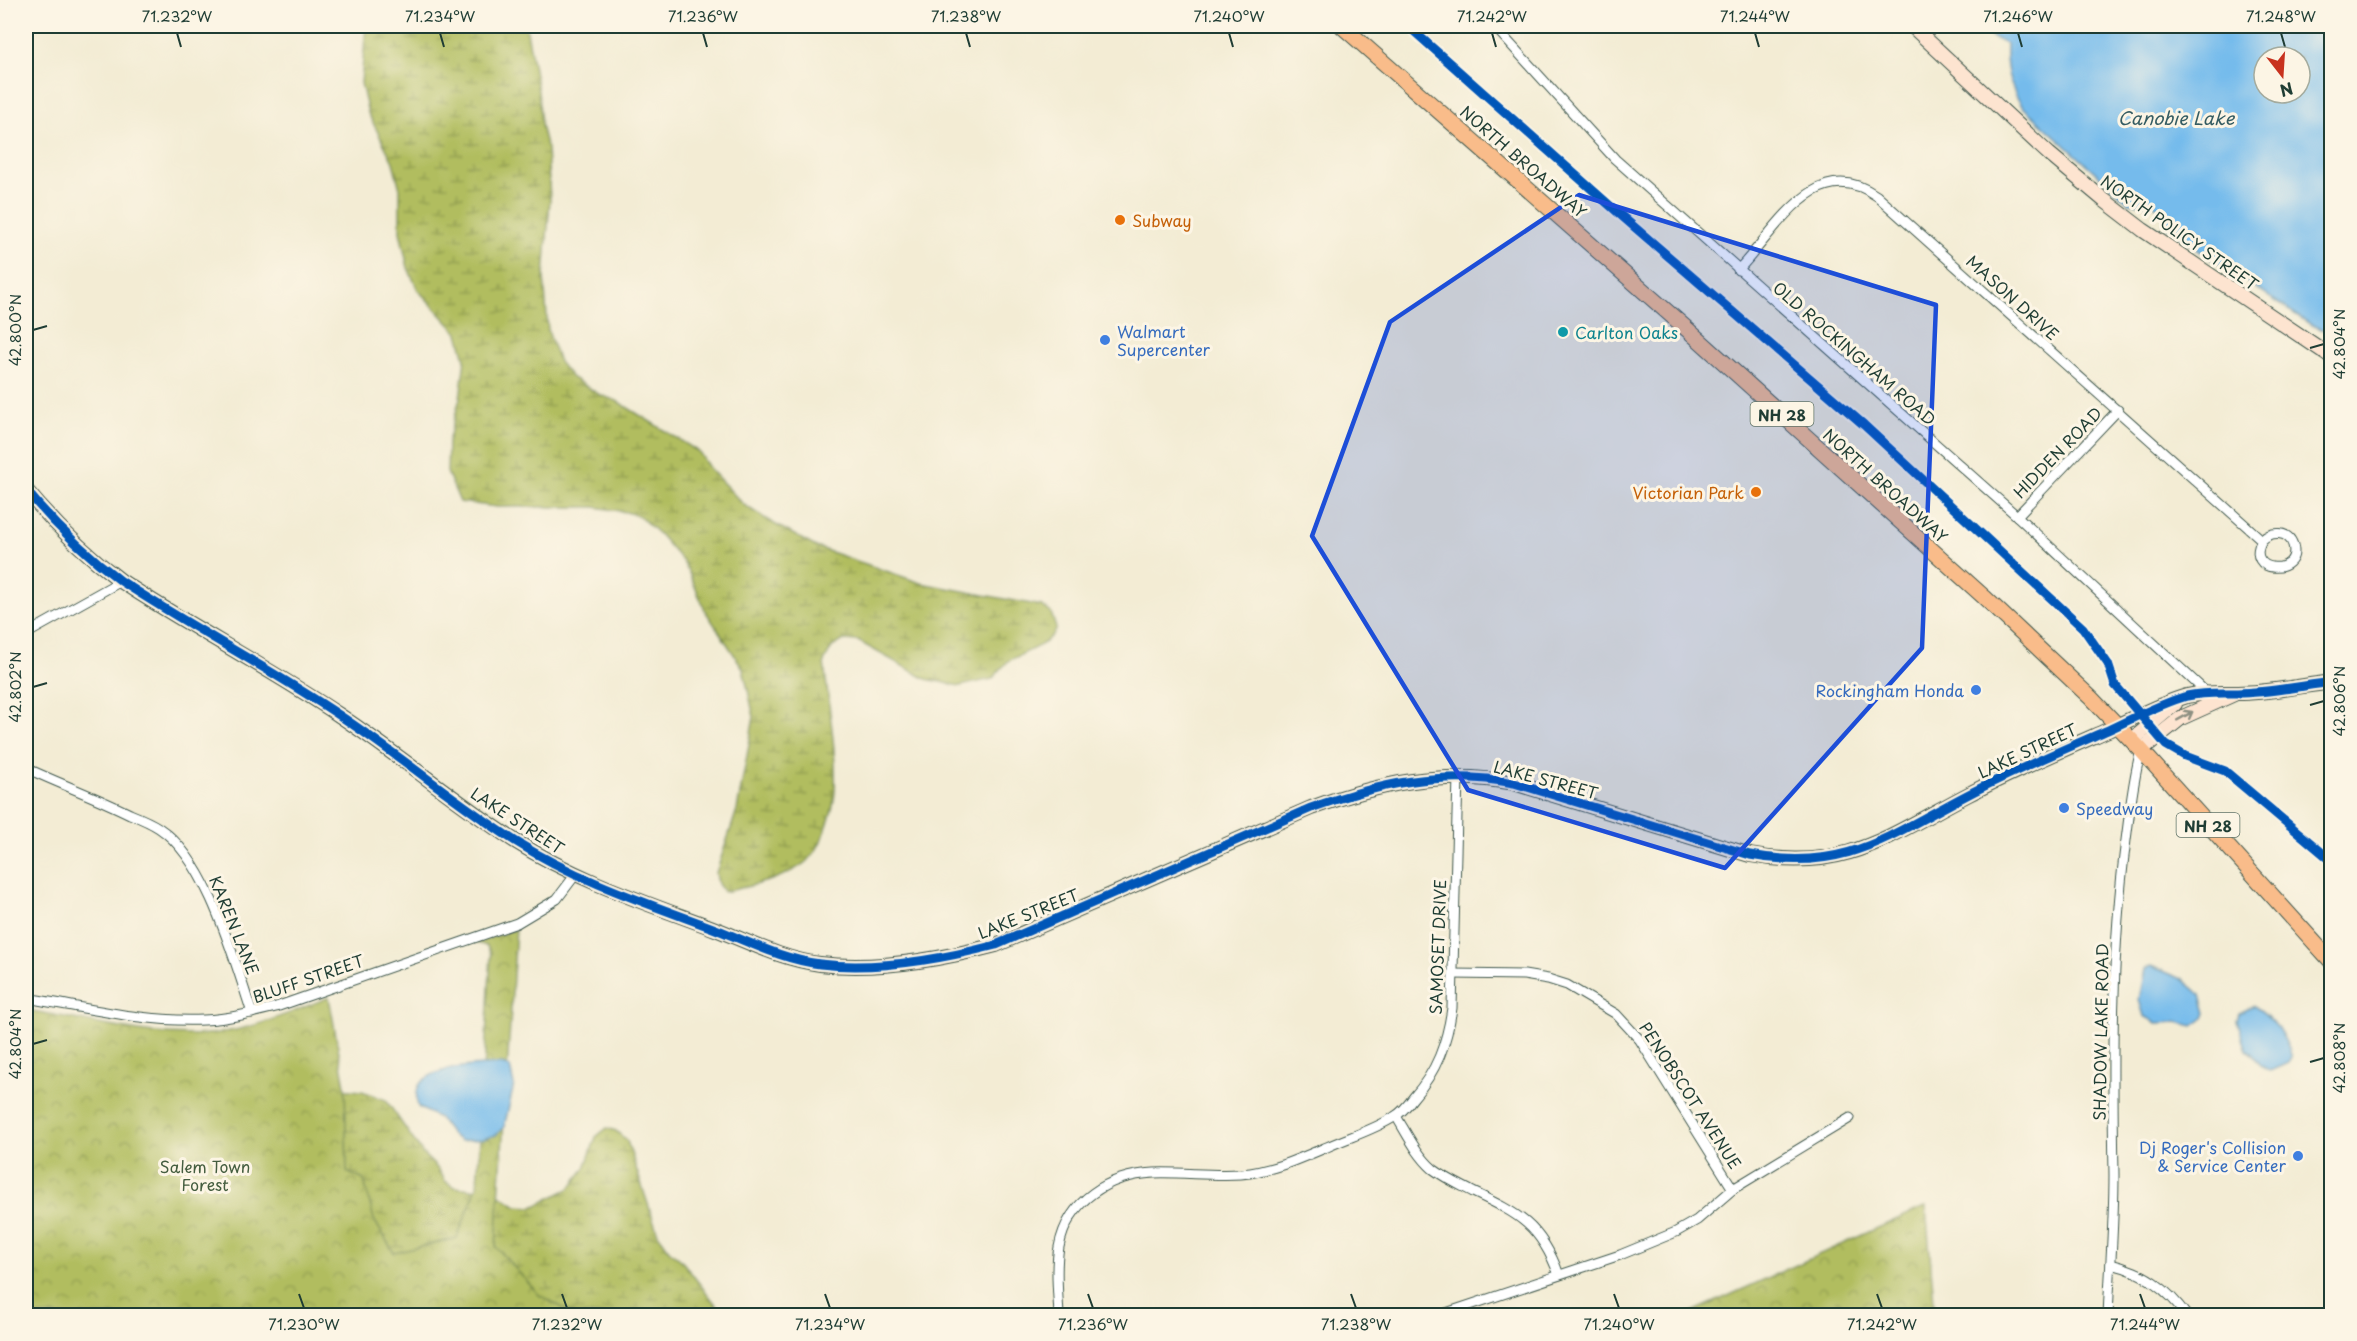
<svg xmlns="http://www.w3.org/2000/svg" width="2357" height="1341" viewBox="0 0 2357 1341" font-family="'Playpen Sans',sans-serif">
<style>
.wetland{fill:url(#wetland-marsh);stroke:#687d4a;stroke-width:1.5}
.park{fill:url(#park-crowns);stroke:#687d4a;stroke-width:1.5}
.water{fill:#75bbec;stroke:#4a7c90;stroke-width:1.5;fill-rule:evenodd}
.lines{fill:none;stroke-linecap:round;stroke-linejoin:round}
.street-casing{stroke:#3f574c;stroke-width:11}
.secondary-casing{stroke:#3f574c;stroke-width:16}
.primary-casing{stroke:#3f574c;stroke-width:17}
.street{stroke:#fff;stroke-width:9}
.secondary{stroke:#fde4d0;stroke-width:14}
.primary{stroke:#f9bc8a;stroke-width:15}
.cycleway-casing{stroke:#fcf5e5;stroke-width:13}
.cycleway{stroke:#0057b8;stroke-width:9}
.oneway{stroke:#8e9082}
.marked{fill:#1d4ed8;fill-opacity:0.2;stroke:#1d4ed8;stroke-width:4.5;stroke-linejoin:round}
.ticks{fill:none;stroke:#1f3d34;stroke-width:2}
.food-dot{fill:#e8710a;stroke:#fcf5e5;stroke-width:2}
.culture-dot{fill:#0f9aa8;stroke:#fcf5e5;stroke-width:2}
.shop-dot{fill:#3f7fe0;stroke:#fcf5e5;stroke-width:2}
.labels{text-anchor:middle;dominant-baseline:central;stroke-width:6;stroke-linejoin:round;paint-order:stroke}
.shield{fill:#fcf5e5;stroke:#617469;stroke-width:1.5}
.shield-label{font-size:15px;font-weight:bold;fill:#1f3d34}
.street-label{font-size:16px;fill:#1f3d34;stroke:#fcf5e5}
.food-label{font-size:16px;fill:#c56008;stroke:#fcf5e5;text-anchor:start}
.shop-label{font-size:16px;fill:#366cbe;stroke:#fcf5e5;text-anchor:start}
.culture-label{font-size:16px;fill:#0d838f;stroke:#fcf5e5;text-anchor:start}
.park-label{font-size:16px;fill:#445d3f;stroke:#fcf5e5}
.water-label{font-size:18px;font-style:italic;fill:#345c62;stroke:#fcf5e5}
.neatline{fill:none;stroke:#1f3d34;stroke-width:2}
.ticks-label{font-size:15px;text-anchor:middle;fill:#1f3d34}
</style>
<defs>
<pattern id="wetland-marsh" width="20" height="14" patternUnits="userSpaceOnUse" patternTransform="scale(1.5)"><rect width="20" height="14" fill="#b1bd5f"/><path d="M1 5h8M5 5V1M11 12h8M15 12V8" fill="none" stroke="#8f9b4f"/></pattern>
<pattern id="park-crowns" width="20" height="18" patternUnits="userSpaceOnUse" patternTransform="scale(1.5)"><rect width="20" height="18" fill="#b1bd5f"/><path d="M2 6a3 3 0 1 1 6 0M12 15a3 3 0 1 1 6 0" fill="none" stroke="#8f9b4f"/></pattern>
</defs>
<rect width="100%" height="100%" fill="#fcf5e5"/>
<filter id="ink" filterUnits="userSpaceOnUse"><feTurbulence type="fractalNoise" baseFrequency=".0167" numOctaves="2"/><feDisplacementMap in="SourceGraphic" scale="12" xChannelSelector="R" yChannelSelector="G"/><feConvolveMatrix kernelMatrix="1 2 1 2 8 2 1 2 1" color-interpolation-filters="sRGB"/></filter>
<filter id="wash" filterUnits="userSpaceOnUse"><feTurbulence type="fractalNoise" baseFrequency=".008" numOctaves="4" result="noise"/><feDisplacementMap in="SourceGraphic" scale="24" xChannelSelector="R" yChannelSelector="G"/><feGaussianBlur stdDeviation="1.35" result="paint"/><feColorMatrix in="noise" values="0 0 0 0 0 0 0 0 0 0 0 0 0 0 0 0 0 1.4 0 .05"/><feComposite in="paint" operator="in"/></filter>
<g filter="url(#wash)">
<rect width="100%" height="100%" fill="#f3ecd4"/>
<g class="wetland">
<path d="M 366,26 L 526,26 L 538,91 L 541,125 L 547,149 L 550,199 L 544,277 L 548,331 L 559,362 L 571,377 L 600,395 L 617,401 L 699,452 L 709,468 L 744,505 L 769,521 L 816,547 L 921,583 L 1042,606 L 1051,613 L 1056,628 L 1053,634 L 1043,644 L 1008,661 L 992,679 L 960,686 L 926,679 L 858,641 L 844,640 L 832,647 L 824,662 C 828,701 837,752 835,791 C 834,810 821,851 806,862 C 781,881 753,885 724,892 L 718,884 L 716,873 L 737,810 L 754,717 L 743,668 L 706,612 L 685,564 L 659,534 L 639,516 L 626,512 L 595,507 L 497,507 L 460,502 L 447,472 L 448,442 L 460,398 L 465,359 L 458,333 L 418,290 L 408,268 L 400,232 L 400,189 L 393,162 L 368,113 L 361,83 Z"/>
<polygon points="26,1052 295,1085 362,1091 386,1100 423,1154 437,1168 446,1182 455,1187 487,1191 502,1196 517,1206 533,1207 570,1188 585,1168 596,1137 607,1128 616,1131 627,1141 658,1234 669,1250 681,1260 721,1311 726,1315 26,1315"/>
</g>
<g class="park">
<path d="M 516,929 L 496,1247 L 539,1295 L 576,1315 L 26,1316 L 26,1010 C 92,1020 157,1043 225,1032 C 261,1026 295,1011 329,997 L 345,1086 L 347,1172 L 364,1180 L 374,1220 L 394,1253 L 457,1238 L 477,1187 L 491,954 L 487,946 L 476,943 Z"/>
<polygon points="1926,1206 1935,1315 1686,1315"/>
</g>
<g class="water">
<path d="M 1980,26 L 2331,26 L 2331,333 L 2310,324 L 2198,250 L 2164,224 L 2164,210 L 2152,204 L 2129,203 L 2022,106 C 2009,85 2005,68 2006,44 L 1982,32 ZM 2264,57 L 2300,57 L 2300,93 L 2264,93 Z"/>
<polygon points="2151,966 2182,979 2201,995 2206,1013 2204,1018 2193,1026 2177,1022 2157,1023 2144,1016 2139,1000 2145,969"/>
<path d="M 2254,1006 C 2274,1018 2284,1035 2292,1057 L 2289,1063 L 2271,1071 C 2255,1065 2258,1056 2247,1050 L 2237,1021 L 2239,1013 Z"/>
<path d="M 502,1064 L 510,1067 L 514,1085 L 504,1127 L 496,1135 L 483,1139 L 461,1141 L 453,1136 L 439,1118 L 418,1107 C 416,1099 415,1091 420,1084 C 434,1066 481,1065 502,1064 Z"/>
</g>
</g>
<g filter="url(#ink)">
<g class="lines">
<g class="street-casing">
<g id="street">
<polyline points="1494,26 1615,159 2017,516 2207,693"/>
<path d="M 1738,270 C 1776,231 1815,152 1877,196 L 2262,540 C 2243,574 2302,577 2293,545 C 2288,530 2271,531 2262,540"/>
<polyline points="2017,516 2118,410"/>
<polyline points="26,634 121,581"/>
<path d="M 26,768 C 60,784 96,797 130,814 C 140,818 150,822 159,828 C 208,860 234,960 252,1013"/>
<polyline points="1453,974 1524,975 1548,979 1567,985 1616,1014 1640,1040 1733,1189"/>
<path d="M 26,998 C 84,1007 144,1023 204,1020 C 228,1019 252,1013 276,1007 L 517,923 L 557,899 L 576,874"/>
<path d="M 1396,1116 C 1407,1134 1417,1155 1433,1169 C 1445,1178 1460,1185 1473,1192 C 1519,1214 1541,1225 1559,1275"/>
<path d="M 2111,1264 C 2144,1272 2167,1288 2187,1316"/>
<path d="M 1059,1316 C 1058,1293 1055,1269 1059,1247 C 1068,1200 1109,1175 1154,1173 C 1183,1172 1212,1176 1241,1174 C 1272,1171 1299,1159 1327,1147 C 1349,1137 1374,1130 1394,1117 C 1401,1113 1408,1105 1413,1098 C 1437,1071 1447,1043 1452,1008 L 1458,776"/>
<polyline points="1437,1316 1620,1255 1676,1232 1697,1220 1733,1189 1850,1118"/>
<path d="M 2108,1316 C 2110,1269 2114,1222 2114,1175 C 2112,1061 2111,954 2126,840 C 2130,810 2133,780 2141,750"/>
</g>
</g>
<g class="secondary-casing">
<g id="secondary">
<polyline points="1912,26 2049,154 2104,200 2143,230 2332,357"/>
<path d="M 26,490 C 54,524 85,554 121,581 C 192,628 268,667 339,715 C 399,755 455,802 515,841 C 578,881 649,904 718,930 C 751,943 785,960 820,964 C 876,971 942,959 996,945 L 1311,808 C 1378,784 1443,769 1514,783 L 1750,855 C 1845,873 1888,836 1967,795 C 2013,771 2060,751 2108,730 C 2134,718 2159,704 2187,696 C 2204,692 2219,693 2237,693 C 2268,693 2300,686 2332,682"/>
<polyline points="2132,740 2175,704"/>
<polyline points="2141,750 2181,718 2234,694"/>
</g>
</g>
<g class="primary-casing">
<polyline id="primary" points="1342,26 1688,330 1984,597 2091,698 2141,750 2332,962"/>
</g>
<use href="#street" class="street"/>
<use href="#secondary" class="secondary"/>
<use href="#primary" class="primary"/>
<g class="cycleway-casing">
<g id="cycleway">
<polyline points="1408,26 1624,218 1864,425 2083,628 2108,664 2115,685 2166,745 2185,756 2225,771 2332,861"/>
<path d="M 26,490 C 54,524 85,554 121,581 C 192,628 268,667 339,715 C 399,755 455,802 515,841 C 578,881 649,904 718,930 C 751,943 785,960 820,964 C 876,971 942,959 996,945 L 1311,808 C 1378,784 1443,769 1514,783 L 1750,855 C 1845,873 1888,836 1967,795 C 2013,771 2060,751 2108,730 C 2134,718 2159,704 2187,696 C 2204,692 2219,693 2237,693 C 2268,693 2300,686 2332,682"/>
</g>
</g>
<use href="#cycleway" class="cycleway"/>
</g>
<defs><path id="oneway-shaft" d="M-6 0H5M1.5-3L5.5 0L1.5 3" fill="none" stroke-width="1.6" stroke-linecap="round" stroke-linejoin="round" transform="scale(1.5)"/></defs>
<use class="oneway" href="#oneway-shaft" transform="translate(2185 716) rotate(-29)"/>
</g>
<path class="marked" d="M 1579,195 L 1936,305 L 1922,648 L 1725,868 L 1468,790 L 1312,536 L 1390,322 Z"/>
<path class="ticks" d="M 177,33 L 181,47M 440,33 L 444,47M 703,33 L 707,47M 966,33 L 970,47M 1229,33 L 1233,47M 1492,33 L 1496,47M 1755,33 L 1759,47M 2018,33 L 2022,47M 2281,33 L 2285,47M 33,330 L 47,326M 2310,348 L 2324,344M 33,687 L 47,683M 2310,705 L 2324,701M 33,1044 L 47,1040M 2310,1062 L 2324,1058M 299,1294 L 304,1308M 562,1294 L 567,1308M 825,1294 L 830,1308M 1088,1294 L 1093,1308M 1351,1294 L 1356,1308M 1614,1294 L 1619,1308M 1877,1294 L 1882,1308M 2140,1294 L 2145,1308"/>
<g class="food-dot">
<circle cx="1120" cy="220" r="6"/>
<circle cx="1756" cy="492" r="6"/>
</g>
<circle class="culture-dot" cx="1563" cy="332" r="6"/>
<g class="shop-dot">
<circle cx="1105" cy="340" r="6"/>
<circle cx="1976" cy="690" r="6"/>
<circle cx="2064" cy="808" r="6"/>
<circle cx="2298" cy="1156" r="6"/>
</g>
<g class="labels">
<g class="shield">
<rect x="1750.5" y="402" width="63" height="24" rx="4.5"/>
<rect x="2176.5" y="813" width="63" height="24" rx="4.5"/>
</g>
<g class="shield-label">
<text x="1782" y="414">NH 28</text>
<text x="2208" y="825">NH 28</text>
</g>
<g class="street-label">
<text transform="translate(1524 161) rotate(41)">NORTH BROADWAY</text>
<text transform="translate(2180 232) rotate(35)">NORTH POLICY STREET</text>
<text transform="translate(2013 297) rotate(42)">MASON DRIVE</text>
<text transform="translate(1855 353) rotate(41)">OLD ROCKINGHAM ROAD</text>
<text transform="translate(2057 452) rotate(-46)">HIDDEN ROAD</text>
<text transform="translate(1886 485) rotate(42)">NORTH BROADWAY</text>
<text transform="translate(2027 750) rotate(-25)">LAKE STREET</text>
<text transform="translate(1546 779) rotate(15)">LAKE STREET</text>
<text transform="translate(518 820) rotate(33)">LAKE STREET</text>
<text transform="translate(1028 913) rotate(-22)">LAKE STREET</text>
<text transform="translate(235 925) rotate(68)">KAREN LANE</text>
<text transform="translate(1437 947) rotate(-88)">SAMOSET DRIVE</text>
<text transform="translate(308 978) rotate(-19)">BLUFF STREET</text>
<text transform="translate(2100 1032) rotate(-89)">SHADOW LAKE ROAD</text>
<text transform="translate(1691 1095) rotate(57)">PENOBSCOT AVENUE</text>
</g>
<g class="food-label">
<text x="1132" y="220">Subway</text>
<text x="1744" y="492" text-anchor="end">Victorian Park</text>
</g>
<g class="shop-label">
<text x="1117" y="331">Walmart<tspan x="1117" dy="18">Supercenter</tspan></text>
<text x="1964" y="690" text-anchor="end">Rockingham Honda</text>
<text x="2076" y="808">Speedway</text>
<text x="2286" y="1147" text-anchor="end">Dj Roger's Collision<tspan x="2286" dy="18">&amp; Service Center</tspan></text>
</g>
<g class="culture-label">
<text x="1575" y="332">Carlton Oaks</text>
</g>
<g class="park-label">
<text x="205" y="1166">Salem Town<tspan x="205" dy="18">Forest</tspan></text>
</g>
<g class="water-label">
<text x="2176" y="117">Canobie Lake</text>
</g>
</g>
<rect width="2357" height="1341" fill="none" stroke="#fcf5e5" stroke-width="66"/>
<g transform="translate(2282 75) rotate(163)"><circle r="28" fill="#fcf5e5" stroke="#a4ab9e" stroke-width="1.5"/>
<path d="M0-4.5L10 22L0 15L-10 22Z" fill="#c8321e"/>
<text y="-9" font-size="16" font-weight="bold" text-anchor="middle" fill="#1f3d34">N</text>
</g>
<rect x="33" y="33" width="2291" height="1275" class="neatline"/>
<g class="ticks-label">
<text x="177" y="22">71.232°W</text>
<text x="440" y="22">71.234°W</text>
<text x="703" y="22">71.236°W</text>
<text x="966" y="22">71.238°W</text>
<text x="1229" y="22">71.240°W</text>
<text x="1492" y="22">71.242°W</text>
<text x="1755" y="22">71.244°W</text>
<text x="2018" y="22">71.246°W</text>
<text x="2281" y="22">71.248°W</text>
<text transform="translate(16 330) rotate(-90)" y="5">42.800°N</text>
<text transform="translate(2340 344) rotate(-90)" y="5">42.804°N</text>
<text transform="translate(16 687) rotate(-90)" y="5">42.802°N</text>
<text transform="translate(2340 701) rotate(-90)" y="5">42.806°N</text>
<text transform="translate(16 1044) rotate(-90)" y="5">42.804°N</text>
<text transform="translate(2340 1058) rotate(-90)" y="5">42.808°N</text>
<text x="304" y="1330">71.230°W</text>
<text x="567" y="1330">71.232°W</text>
<text x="830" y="1330">71.234°W</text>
<text x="1093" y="1330">71.236°W</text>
<text x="1356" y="1330">71.238°W</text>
<text x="1619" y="1330">71.240°W</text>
<text x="1882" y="1330">71.242°W</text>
<text x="2145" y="1330">71.244°W</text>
</g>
</svg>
